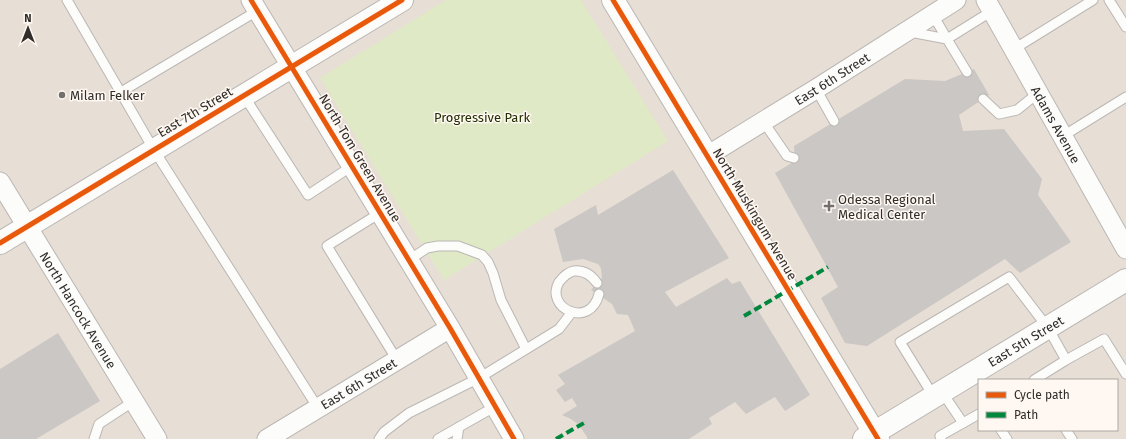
<svg xmlns="http://www.w3.org/2000/svg" width="1126" height="439" viewBox="0 0 1126 439" font-family="'Fira Sans',sans-serif">
<style>
.built{fill:#e7ded5;fill-rule:evenodd}
.green{fill:#dfe9c6}
.building{fill:#cbc7c4}
.lines{fill:none;stroke-linecap:round;stroke-linejoin:round}
.lane-casing{stroke:#bbb7b4;stroke-width:11}
.street-casing{stroke:#bbb7b4;stroke-width:21}
.secondary-casing{stroke:#bbb7b4;stroke-width:24}
.lane{stroke:#fcfcfb;stroke-width:9}
.street{stroke:#fcfcfb;stroke-width:19}
.secondary{stroke:#fcfcfb;stroke-width:22}
.quiet{stroke:#00873e;stroke-width:4;stroke-dasharray:8 4;stroke-linecap:butt}
.cycleway-casing{stroke:#fff8f2;stroke-width:8}
.cycleway{stroke:#e8590c;stroke-width:5}
.poi-dot{fill:#726f6c;stroke:#fff8f2;stroke-width:1.5}
.labels{text-anchor:middle;dominant-baseline:central;stroke-width:3;stroke-linejoin:round;paint-order:stroke}
.street-label{font-size:13px;fill:#302d2a;stroke:#fff8f2}
.poi-label{font-size:13px;fill:#302d2a;stroke:#fff8f2;text-anchor:start}
.park-label{font-size:13px;fill:#222f00;stroke:#fff8f2}
</style>
<rect width="100%" height="100%" fill="#eeeae6"/>
<path class="built" d="M 0,0 L 1126,0 L 1126,439 L 0,439 ZM 979,380 L 1117,380 L 1117,430 L 979,430 Z"/>
<polygon class="green" points="446,0 581,0 668,141 444,280 320,78"/>
<g class="building">
<polygon points="974,69 989,95 959,115 963,131 1004,129 1042,179 1038,195 1071,242 1020,273 1005,259 867,346 845,343 821,298 838,287 775,173 795,161 794,146 905,79 945,81"/>
<polygon points="673,170 729,258 665,292 676,307 727,278 732,284 740,281 810,395 785,411 775,397 746,414 735,402 709,418 712,424 689,439 587,439 587,437 579,425 571,419 562,415 577,406 572,398 565,402 556,390 565,384 558,375 635,331 628,315 617,314 612,304 591,290 602,278 601,268 598,264 583,259 563,262 554,229 596,205 598,215"/>
<polygon points="58,333 100,401 36,439 0,439 0,369"/>
</g>
<g class="lines">
<g class="lane-casing">
<g id="lane">
<polyline points="67,0 154,150 318,408"/>
<polyline points="1109,0 1126,27"/>
<polyline points="933,15 947,39 992,11"/>
<polyline points="910,32 947,39 967,72"/>
<polyline points="1014,49 1093,0"/>
<polyline points="816,89 834,121"/>
<polyline points="121,92 257,11"/>
<polyline points="244,96 308,195 352,166"/>
<polyline points="983,99 999,114 1017,110 1038,93"/>
<polyline points="763,121 787,156 794,158"/>
<polyline points="1063,136 1126,97"/>
<polyline points="380,213 327,246 397,360"/>
<polyline points="409,260 427,248 438,246 458,246 482,255 488,262 493,273 501,300 526,349"/>
<path d="M 597,283 C 592,276 584,270 574,271 C 568,272 563,277 559,282 C 544,308 590,330 599,294"/>
<polyline points="1066,360 1104,339 1126,374"/>
<polyline points="934,397 900,342 1009,277 1048,328 1066,360 1034,380"/>
<polyline points="963,423 979,414"/>
<polyline points="1001,430 1007,439"/>
<polyline points="1066,430 1072,439"/>
<polyline points="94,439 99,424 134,401"/>
<polyline points="379,439 384,432 409,413 479,378 559,329 572,312"/>
<polyline points="438,439 496,406"/>
<polyline points="457,439 459,427"/>
<polyline points="941,439 940,436 963,423 942,392"/>
</g>
</g>
<g class="street-casing">
<g id="street">
<polyline points="251,0 450,328 514,439"/>
<path id="s1" d="M 986,0 L 1126,249"/>
<path id="s2" d="M 707,156 L 816,89 L 956,0"/>
<path id="s3" d="M 0,182 L 157,439"/>
<path id="s4" d="M 267,439 L 450,328"/>
</g>
</g>
<g class="secondary-casing">
<g id="secondary">
<polyline points="613,0 878,439"/>
<polyline points="0,243 402,0"/>
<path id="s5" d="M 864,439 L 1126,280"/>
</g>
</g>
<use href="#lane" class="lane"/>
<use href="#street" class="street"/>
<use href="#secondary" class="secondary"/>
<g class="quiet">
<polyline points="744,316 828,267"/>
<polyline points="556,439 584,423"/>
</g>
<g class="cycleway-casing">
<g id="cycleway">
<polyline points="251,0 450,328 514,439"/>
<polyline points="613,0 878,439"/>
<polyline points="0,243 402,0"/>
</g>
</g>
<use href="#cycleway" class="cycleway"/>
</g>
<g class="poi-dot">
<circle cx="62" cy="95" r="4"/>
<path d="M827 200h4v4h4v4h-4v4h-4v-4h-4v-4h4z"/>
</g>
<g class="labels">
<g class="street-label">
<text stroke="none"><textPath href="#s2" startOffset="147">East 6th Street</textPath></text>
<text transform="translate(195 112) rotate(-31)">East 7th Street</text>
<text stroke="none"><textPath href="#s1" startOffset="143">Adams Avenue</textPath></text>
<text transform="translate(360 158) rotate(59)">North Tom Green Avenue</text>
<text transform="translate(755 214) rotate(59)">North Muskingum Avenue</text>
<text stroke="none"><textPath href="#s3" startOffset="150">North Hancock Avenue</textPath></text>
<text stroke="none"><textPath href="#s5" startOffset="189">East 5th Street</textPath></text>
<text stroke="none"><textPath href="#s4" startOffset="107">East 6th Street</textPath></text>
</g>
<g class="poi-label">
<text x="70" y="95">Milam Felker</text>
<text x="838" y="199">Odessa Regional<tspan x="838" dy="15">Medical Center</tspan></text>
</g>
<g class="park-label">
<text x="482" y="117">Progressive Park</text>
</g>
</g>
<rect x="978" y="379" width="140" height="52" fill="#fff8f2" stroke="#aca7a2"/>
<rect x="986" y="392" width="20" height="6" fill="#e8590c" stroke="#aca7a2"/>
<text x="1014" y="399" font-size="12" fill="#302d2a">Cycle path</text>
<rect x="986" y="412" width="20" height="6" fill="#00873e" stroke="#aca7a2"/>
<text x="1014" y="419" font-size="12" fill="#302d2a">Path</text>
<g transform="translate(28 28)" stroke="#fff8f2" stroke-width="3" paint-order="stroke">
<path d="M0-3L7 15L0 10L-7 15Z" fill="#302d2a"/>
<text y="-6" font-size="11" font-weight="bold" text-anchor="middle" fill="#302d2a">N</text>
</g>
</svg>
